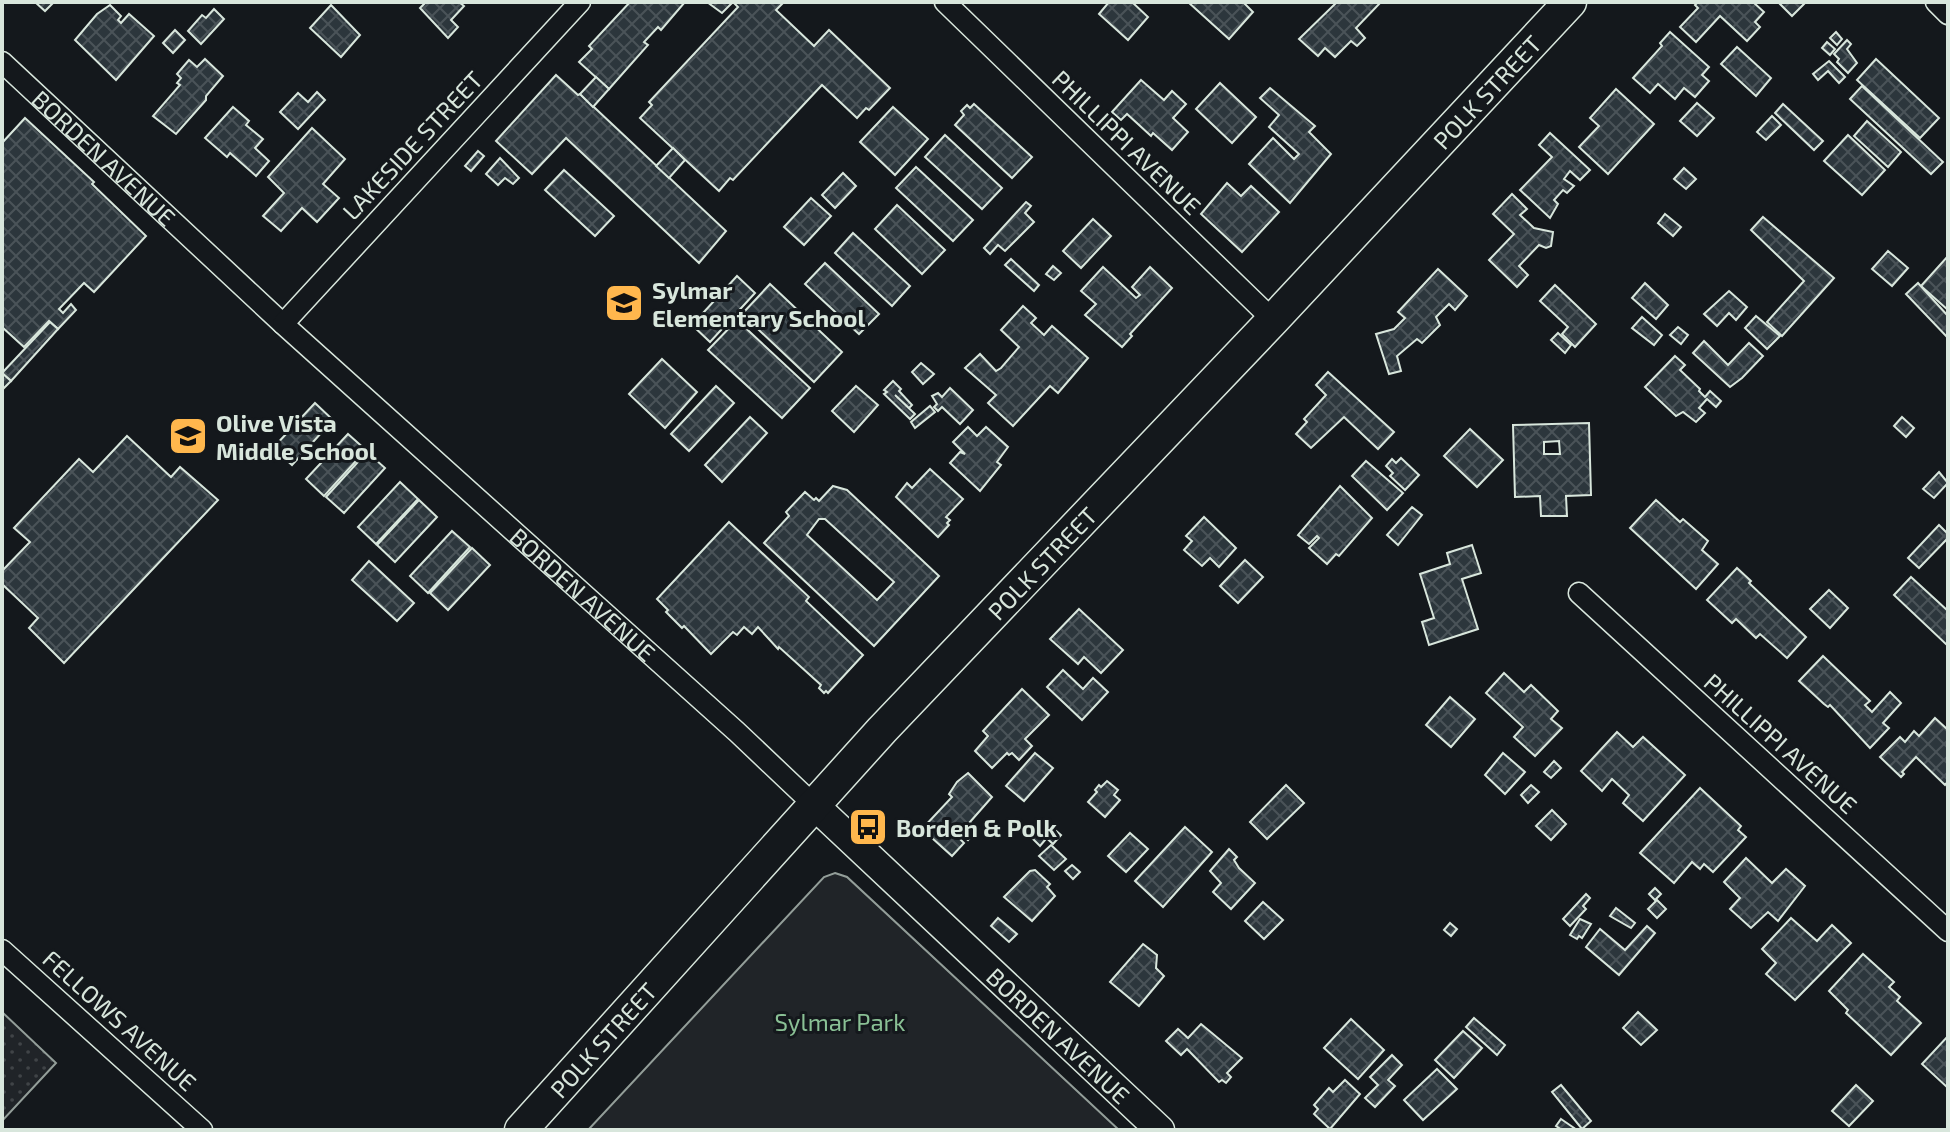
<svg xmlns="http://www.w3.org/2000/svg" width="1950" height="1132" viewBox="0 0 1950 1132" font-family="'Exo 2',sans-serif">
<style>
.grass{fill:url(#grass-dots);stroke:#939e99;stroke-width:2}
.park{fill:#202428;stroke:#939e99;stroke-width:2}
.building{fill:url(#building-cross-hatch);stroke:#d8e6dc;stroke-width:2;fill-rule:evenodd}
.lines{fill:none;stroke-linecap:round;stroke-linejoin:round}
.street-casing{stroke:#d8e6dc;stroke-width:23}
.secondary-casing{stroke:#d8e6dc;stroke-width:31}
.primary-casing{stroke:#d8e6dc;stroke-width:35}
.street{stroke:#14181c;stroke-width:20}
.secondary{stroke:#14181c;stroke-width:28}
.primary{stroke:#14181c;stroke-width:32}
.labels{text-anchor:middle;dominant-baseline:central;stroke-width:6;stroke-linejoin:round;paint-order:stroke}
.street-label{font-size:24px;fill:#d8e6dc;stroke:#14181c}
.poi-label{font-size:24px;font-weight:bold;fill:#d8e6dc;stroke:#14181c;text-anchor:start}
.park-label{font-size:24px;fill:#8ac095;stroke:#14181c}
</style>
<defs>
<pattern id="grass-dots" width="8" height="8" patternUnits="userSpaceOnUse" patternTransform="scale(2)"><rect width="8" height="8" fill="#202428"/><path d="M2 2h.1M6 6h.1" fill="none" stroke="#404447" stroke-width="1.8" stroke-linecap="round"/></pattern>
<pattern id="building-cross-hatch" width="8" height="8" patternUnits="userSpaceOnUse" patternTransform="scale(2)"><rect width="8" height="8" fill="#2c363c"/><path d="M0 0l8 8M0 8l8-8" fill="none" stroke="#4a5358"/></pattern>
</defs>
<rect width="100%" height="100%" fill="#14181c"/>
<polygon class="grass" points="2,1012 56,1063 2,1121"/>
<polygon class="park" points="835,873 847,877 1119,1130 588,1130 824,877"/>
<g class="building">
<polygon points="35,2 54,2 45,11"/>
<polygon points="426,2 459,2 464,6 451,20 458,27 448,38 420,8"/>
<polygon points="630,2 685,2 661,30 658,27 644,42 648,45 609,89 579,62 592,49 589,46"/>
<polygon points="707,2 733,2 722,13"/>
<polygon points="733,2 784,2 776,10 814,46 829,30 890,88 869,110 866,108 857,118 822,85 733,180 730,178 719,191 640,118 652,105 649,102 738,7"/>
<polygon points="1109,2 1132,2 1148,17 1128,40 1099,14"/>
<polygon points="1188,2 1243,2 1253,12 1229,39"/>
<polygon points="1337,2 1381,2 1356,28 1365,38 1357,46 1351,41 1335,57 1325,48 1318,56 1299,39"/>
<polygon points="1698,2 1753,2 1764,12 1755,22 1760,27 1747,41 1720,16 1696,42 1680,27 1698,8 1695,5"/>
<polygon points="1778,2 1806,2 1792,16"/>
<polygon points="110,5 121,16 118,20 121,23 129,14 154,36 116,80 75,40 97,14"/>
<polygon points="331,5 360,35 341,57 310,28"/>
<polygon points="214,9 224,19 201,44 188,31 202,15 206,18"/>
<polygon points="175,30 185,40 173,53 163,43"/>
<polygon points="1670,32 1709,67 1702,75 1709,81 1695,97 1684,88 1675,99 1658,84 1650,93 1633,78 1662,46 1660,43"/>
<polygon points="1836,32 1842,39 1837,45 1830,38"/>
<polygon points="1847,40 1851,44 1847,49 1857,63 1848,73 1837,62 1839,59 1834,54"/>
<polygon points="1827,42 1835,49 1830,55 1822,48"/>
<polygon points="1737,47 1771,78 1756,96 1721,64"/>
<polygon points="205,59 223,76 206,96 206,100 176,134 153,116 180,85 177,83 181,78 177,74 189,60 197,67"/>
<polygon points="1876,59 1939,118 1920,138 1857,80"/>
<polygon points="1829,61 1845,77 1839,83 1828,71 1818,80 1813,74"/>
<polygon points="556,75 578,95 580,94 726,231 699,263 566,138 532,174 496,141"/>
<polygon points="596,77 609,89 593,107 580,94"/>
<polygon points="1141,80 1164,100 1172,91 1186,104 1173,118 1188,132 1172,150 1153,133 1151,136 1127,114 1121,120 1112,112"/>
<polygon points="1220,83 1256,117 1232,143 1196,109"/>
<polygon points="1862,86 1943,162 1931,174 1850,99"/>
<polygon points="1270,88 1315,126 1309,132 1331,154 1290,203 1249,164 1273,138 1294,159 1299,154 1269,127 1279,115 1260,98"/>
<polygon points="1616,89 1654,124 1608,174 1579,147 1599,126 1590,118"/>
<polygon points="317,92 325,100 298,129 280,112 298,93 308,102"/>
<polygon points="1697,103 1714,118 1697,136 1680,121"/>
<polygon points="974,104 1032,157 1012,178 955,125 964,115 961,111 967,105 970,108"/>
<polygon points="1783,104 1823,141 1814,150 1775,113"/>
<polygon points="233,107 249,121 246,125 263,139 255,148 269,161 256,176 230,153 227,157 205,138"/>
<polygon points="893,107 928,139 895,175 860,142"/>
<polygon points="1772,116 1781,125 1766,140 1757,132"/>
<polygon points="25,118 94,182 92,184 146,236 94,292 84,283 59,309 63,313 71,304 76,310 58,329 49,321 24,347 2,327 2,143"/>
<polygon points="1867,121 1901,152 1888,167 1854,136"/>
<polygon points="312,128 345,159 323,184 339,198 317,222 302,208 281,231 263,216 284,193 268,177"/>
<polygon points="1550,133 1590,170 1580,180 1570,171 1564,179 1574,186 1567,193 1563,190 1554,200 1558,204 1550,218 1520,190 1552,157 1539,145"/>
<polygon points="945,135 1002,188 982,209 925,157"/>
<polygon points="1848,135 1885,170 1862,195 1824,161"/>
<polygon points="673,148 685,160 669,178 656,166"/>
<polygon points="478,151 484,156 471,171 465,166"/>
<polygon points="500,158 519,178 513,184 505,178 498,185 486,174"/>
<polygon points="916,167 973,220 953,241 896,188"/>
<polygon points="1684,168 1696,179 1686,189 1674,179"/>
<polygon points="564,170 614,216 595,236 545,190"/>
<polygon points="843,173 856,186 835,208 822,195"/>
<polygon points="1227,183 1241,196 1251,186 1279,212 1242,252 1201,214"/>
<polygon points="1512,194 1527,209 1520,215 1534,228 1553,232 1551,246 1546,248 1539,245 1519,266 1528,275 1517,287 1489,260 1514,234 1493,214"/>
<polygon points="811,198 831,216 804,245 784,227"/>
<polygon points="1026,202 1031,206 1025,213 1034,222 1005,251 998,245 990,254 984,248"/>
<polygon points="897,205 945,250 922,274 875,229"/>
<polygon points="1665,214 1681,227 1673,236 1658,223"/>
<polygon points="1763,217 1834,278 1782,336 1767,322 1804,281 1751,230"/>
<polygon points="1093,219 1111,236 1081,268 1063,251"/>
<polygon points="853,233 910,286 892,306 835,253"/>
<polygon points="1888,251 1908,268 1892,286 1872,269"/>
<polygon points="1948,256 1948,310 1921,286"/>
<polygon points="1011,259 1039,285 1034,291 1005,265"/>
<polygon points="825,263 879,314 859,334 805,284"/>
<polygon points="1053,266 1061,273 1054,280 1046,274"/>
<polygon points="1103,267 1136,298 1140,295 1132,287 1150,267 1172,288 1130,334 1132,336 1122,347 1085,315 1096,304 1081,291"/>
<polygon points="1438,269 1467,296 1455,310 1449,304 1436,317 1440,325 1422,343 1417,339 1397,356 1401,371 1389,374 1376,334 1394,329 1405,318 1398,312"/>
<polygon points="737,276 755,293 710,342 692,325"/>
<polygon points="1645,283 1668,305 1656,319 1632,298"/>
<polygon points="1918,283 1948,316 1948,338 1906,294"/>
<polygon points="770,284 842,352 814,382 742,314"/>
<polygon points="1555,285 1596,324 1575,347 1562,334 1568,327 1540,301"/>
<polygon points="1729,291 1747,307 1736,320 1729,313 1717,326 1704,314"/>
<polygon points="1023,306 1036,318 1031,323 1044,335 1052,326 1088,358 1058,393 1050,386 1013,426 988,403 996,395 965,368 980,354 996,371 1001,368 1019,347 1001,330"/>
<polygon points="1756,316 1780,336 1767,349 1745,328"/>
<polygon points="1642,317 1662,335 1654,345 1632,328"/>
<polygon points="737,320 810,388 782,418 708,350"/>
<polygon points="50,322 58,329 11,381 2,373"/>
<polygon points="1678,327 1688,335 1681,344 1670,335"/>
<polygon points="1558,333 1571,345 1565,353 1551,340"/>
<polygon points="1704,341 1728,365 1749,343 1763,356 1742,378 1730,387 1693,353"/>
<polygon points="1675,356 1685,365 1680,370 1700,389 1699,391 1705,397 1710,391 1721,401 1716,407 1707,399 1699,408 1705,413 1696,422 1683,412 1676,416 1645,387"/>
<polygon points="662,359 697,392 665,428 629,394"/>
<polygon points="921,363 934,374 923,384 912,372"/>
<polygon points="1328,372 1394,432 1378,449 1344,417 1311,448 1296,434 1307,422 1304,419 1326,395 1316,385"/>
<polygon points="2,373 11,381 2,390"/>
<polygon points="893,381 901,389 899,391 912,405 909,408 895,395 915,414 910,419 884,394 887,392 884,390"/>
<polygon points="716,386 734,403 689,451 671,434"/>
<polygon points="856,386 878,405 854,432 832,411"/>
<polygon points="950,388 973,410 960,424 942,407 938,411 934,407 937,404 932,396 938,393 942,397"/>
<polygon points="315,403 333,420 292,465 273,448"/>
<polygon points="930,406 935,412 915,428 911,422"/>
<polygon points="750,417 767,433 722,482 705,465"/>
<polygon points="1902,417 1914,428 1906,437 1894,426"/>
<path d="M 1589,423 L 1591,495 L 1566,496 L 1567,516 L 1541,516 L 1540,496 L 1515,497 L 1513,425 ZM 1559,441 L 1560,454 L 1544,454 L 1544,442 Z"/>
<polygon points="968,427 977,436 986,427 1008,447 997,462 1001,465 980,491 950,463 960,452 965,454 953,442"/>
<polygon points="1470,429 1503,460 1477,487 1444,456"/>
<polygon points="348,434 366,450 324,496 306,479"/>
<polygon points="127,436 171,477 180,467 218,500 64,663 29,628 38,618 2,584 2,571 30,542 14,528 79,459 93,472"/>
<polygon points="367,452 385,468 344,513 326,497"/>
<polygon points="1401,458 1419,475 1405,490 1390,476 1393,473 1386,466 1392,459 1396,463"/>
<polygon points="1366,461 1403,493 1387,510 1352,476"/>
<polygon points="930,469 963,499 946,517 950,520 947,523 949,525 938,537 896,497 907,483 912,488"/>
<polygon points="1939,472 1948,483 1934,498 1923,489"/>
<polygon points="400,482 418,499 376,544 358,527"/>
<path d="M 833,486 L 847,490 L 939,576 L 874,646 L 764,543 L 789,516 L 786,512 L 805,492 L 814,500 L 816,498 L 819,501 ZM 819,519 L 825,519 L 894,582 L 877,600 L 807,535 Z"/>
<polygon points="1340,486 1372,518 1339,556 1336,554 1327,564 1309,548 1319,538 1317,536 1309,544 1298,535"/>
<polygon points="419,500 437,517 395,562 377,545"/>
<polygon points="1656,500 1680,522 1683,519 1708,541 1702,550 1718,564 1696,589 1630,528"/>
<polygon points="1412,507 1422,515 1398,545 1387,535"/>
<polygon points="1204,517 1236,548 1219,567 1210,558 1202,566 1184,550 1192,541 1186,536"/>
<polygon points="729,522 809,597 806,601 863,655 828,693 826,691 824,693 819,688 821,685 779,647 778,649 758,627 752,634 744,627 737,635 733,632 711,654 684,626 682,628 666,612 668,610 657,599"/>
<polygon points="1939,525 1948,534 1948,538 1919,568 1908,558"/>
<polygon points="452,531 470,547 428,593 410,576"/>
<polygon points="1472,545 1481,573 1462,579 1478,629 1429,645 1422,622 1434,618 1420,574 1450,564 1447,553"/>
<polygon points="472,548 490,565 448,610 430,593"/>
<polygon points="1245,560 1263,577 1238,603 1220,586"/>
<polygon points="369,561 414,603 397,621 352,580"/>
<polygon points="1737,568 1751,581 1749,583 1806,637 1787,658 1760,634 1756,638 1736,619 1732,623 1707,600"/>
<polygon points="1911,577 1948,611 1948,646 1894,595"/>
<polygon points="1829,590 1848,608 1830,628 1810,609"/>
<polygon points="1079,609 1123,650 1101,673 1084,657 1078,664 1050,639"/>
<polygon points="1823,656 1870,701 1865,705 1872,712 1890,692 1901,703 1883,723 1889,728 1870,748 1830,705 1828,707 1824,704 1799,681"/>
<polygon points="1063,670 1083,689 1093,678 1108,692 1082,720 1047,687"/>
<polygon points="1504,673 1524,692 1531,685 1558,711 1551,719 1562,728 1535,756 1514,737 1523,727 1486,693"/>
<polygon points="1022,689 1049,715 1025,739 1032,746 1019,760 1012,753 1009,755 1007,753 992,768 975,751 988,736 983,731"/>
<polygon points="1450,697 1475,719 1451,747 1426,725"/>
<polygon points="1935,718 1948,730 1948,781 1945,785 1916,757 1902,772 1904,774 1901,777 1880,757 1900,737 1905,742 1914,731 1919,736"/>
<polygon points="1617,732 1633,747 1643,737 1685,775 1643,821 1623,803 1629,795 1612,779 1602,791 1581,771"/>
<polygon points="1035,753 1053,768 1024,801 1006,786"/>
<polygon points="1503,753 1525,772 1505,794 1485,775"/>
<polygon points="1554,761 1561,768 1551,778 1544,772"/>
<polygon points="968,773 992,797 970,822 978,829 968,840 955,829 953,832 964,843 952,856 922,829 952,797 949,794 957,782"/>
<polygon points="1107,781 1118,790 1114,795 1120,800 1105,817 1088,802 1097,792 1095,790 1099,785 1101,787"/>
<polygon points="1286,785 1304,803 1267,839 1250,822"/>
<polygon points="1531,785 1539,792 1528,803 1521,795"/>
<polygon points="1700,788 1741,826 1738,830 1746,837 1713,872 1704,864 1700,869 1692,862 1674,883 1640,853"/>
<polygon points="1552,810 1566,824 1551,840 1536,826"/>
<polygon points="1047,823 1061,835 1053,844 1039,831"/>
<polygon points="1185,827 1212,852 1163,907 1135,881"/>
<polygon points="1036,832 1045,840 1040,846 1031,837"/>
<polygon points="1130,833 1148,849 1126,872 1108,856"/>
<polygon points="1051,845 1066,859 1054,870 1039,856"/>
<polygon points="1229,849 1237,857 1234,860 1239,868 1255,883 1231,909 1213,892 1221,883 1210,871"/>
<polygon points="1746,858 1772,883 1786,869 1805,886 1778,921 1768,912 1751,928 1730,909 1740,898 1724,882"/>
<polygon points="1072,865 1080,872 1073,879 1065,871"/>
<polygon points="1035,870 1050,884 1047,887 1055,896 1032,921 1004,897 1030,871"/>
<polygon points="1655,888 1661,894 1655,900 1649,894"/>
<polygon points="1586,894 1590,898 1583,906 1586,909 1570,926 1563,919"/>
<polygon points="1657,900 1666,909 1657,918 1648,909"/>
<polygon points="1263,902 1283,920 1264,939 1245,921"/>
<polygon points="1616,908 1635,923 1631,928 1610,916"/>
<polygon points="998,918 1017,934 1009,942 991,926"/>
<polygon points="1791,918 1817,941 1832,925 1851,943 1795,1000 1766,974 1776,963 1762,949"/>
<polygon points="1580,919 1591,924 1582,938 1579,936 1577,939 1570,935"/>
<polygon points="1450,923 1457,929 1451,936 1444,930"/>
<polygon points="1647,926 1655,933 1619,975 1586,947 1600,929 1625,950"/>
<polygon points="1143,944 1157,955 1156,968 1164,976 1139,1006 1110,982"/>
<polygon points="1863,954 1894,982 1889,987 1900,997 1897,1001 1921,1023 1891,1055 1846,1013 1848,1010 1829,991"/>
<polygon points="1638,1012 1657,1030 1641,1045 1623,1028"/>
<polygon points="1474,1018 1505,1045 1497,1055 1466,1027"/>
<polygon points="1351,1019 1384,1050 1358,1079 1324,1048"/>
<polygon points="1201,1024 1242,1058 1227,1073 1231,1077 1226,1083 1222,1080 1219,1082 1187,1049 1181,1055 1166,1041 1178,1029 1188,1038"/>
<polygon points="1463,1031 1482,1048 1454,1078 1435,1060"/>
<polygon points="1948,1036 1948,1088 1922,1064"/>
<polygon points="1392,1055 1402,1065 1388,1080 1395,1086 1375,1107 1365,1098 1378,1085 1370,1077"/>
<polygon points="1437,1069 1457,1089 1423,1120 1404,1100"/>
<polygon points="1345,1080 1360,1094 1330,1129 1314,1114 1318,1109 1314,1105 1329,1088 1333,1092"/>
<polygon points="1561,1085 1591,1121 1582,1129 1552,1092"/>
<polygon points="1856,1085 1873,1101 1849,1126 1832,1111"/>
<polygon points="1561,1119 1577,1130 1562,1130 1556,1126"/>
</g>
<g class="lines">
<g class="street-casing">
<g id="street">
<polyline points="945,2 1273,320"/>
<polyline points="1936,2 1948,14"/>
<path id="s1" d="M 2,62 L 283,324 L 737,732 L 814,805"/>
<polyline points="283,324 580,2"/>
<polyline points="1579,593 1948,931"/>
<polyline points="2,950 202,1130"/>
</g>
</g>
<g class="secondary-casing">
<g id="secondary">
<path id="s2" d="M 814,805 L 1160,1130"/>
</g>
</g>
<g class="primary-casing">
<g id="primary">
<path id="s3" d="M 521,1130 L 882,730 L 1273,320 L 1570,2"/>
</g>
</g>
<use href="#street" class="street"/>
<use href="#secondary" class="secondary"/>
<use href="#primary" class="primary"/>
</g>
<defs>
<g id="school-square" transform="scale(2)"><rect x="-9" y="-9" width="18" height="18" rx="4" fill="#ffb74d" stroke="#14181c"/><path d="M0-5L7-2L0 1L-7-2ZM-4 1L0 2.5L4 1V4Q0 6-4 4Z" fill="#111"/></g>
<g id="bus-square" transform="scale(2)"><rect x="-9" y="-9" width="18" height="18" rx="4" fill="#ffb74d" stroke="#14181c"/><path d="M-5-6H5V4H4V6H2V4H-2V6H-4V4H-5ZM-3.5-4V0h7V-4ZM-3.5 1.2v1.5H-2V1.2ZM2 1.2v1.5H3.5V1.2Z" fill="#111"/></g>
</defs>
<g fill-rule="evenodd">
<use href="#school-square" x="624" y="303"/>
<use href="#school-square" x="188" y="436"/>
<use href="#bus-square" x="868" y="827"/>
</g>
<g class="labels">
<g class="street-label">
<text stroke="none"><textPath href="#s3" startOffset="1418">POLK STREET</textPath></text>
<text transform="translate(1127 142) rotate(44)">PHILLIPPI AVENUE</text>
<text transform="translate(412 145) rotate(-47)">LAKESIDE STREET</text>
<text stroke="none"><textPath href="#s1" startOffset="140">BORDEN AVENUE</textPath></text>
<text stroke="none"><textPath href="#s3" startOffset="770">POLK STREET</textPath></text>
<text stroke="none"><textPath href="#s1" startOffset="788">BORDEN AVENUE</textPath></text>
<text transform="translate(1781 743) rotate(42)">PHILLIPPI AVENUE</text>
<text transform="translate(120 1020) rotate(42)">FELLOWS AVENUE</text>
<text stroke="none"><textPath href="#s2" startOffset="336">BORDEN AVENUE</textPath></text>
<text stroke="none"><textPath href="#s3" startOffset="122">POLK STREET</textPath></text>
</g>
<g class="poi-label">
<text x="652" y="289">Sylmar<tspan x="652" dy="28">Elementary School</tspan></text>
<text x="216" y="422">Olive Vista<tspan x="216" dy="28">Middle School</tspan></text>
<text x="896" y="827">Borden &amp; Polk</text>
</g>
<g class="park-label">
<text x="840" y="1021">Sylmar Park</text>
</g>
</g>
<rect width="1950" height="1132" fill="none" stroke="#d8e6dc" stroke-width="8"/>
</svg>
